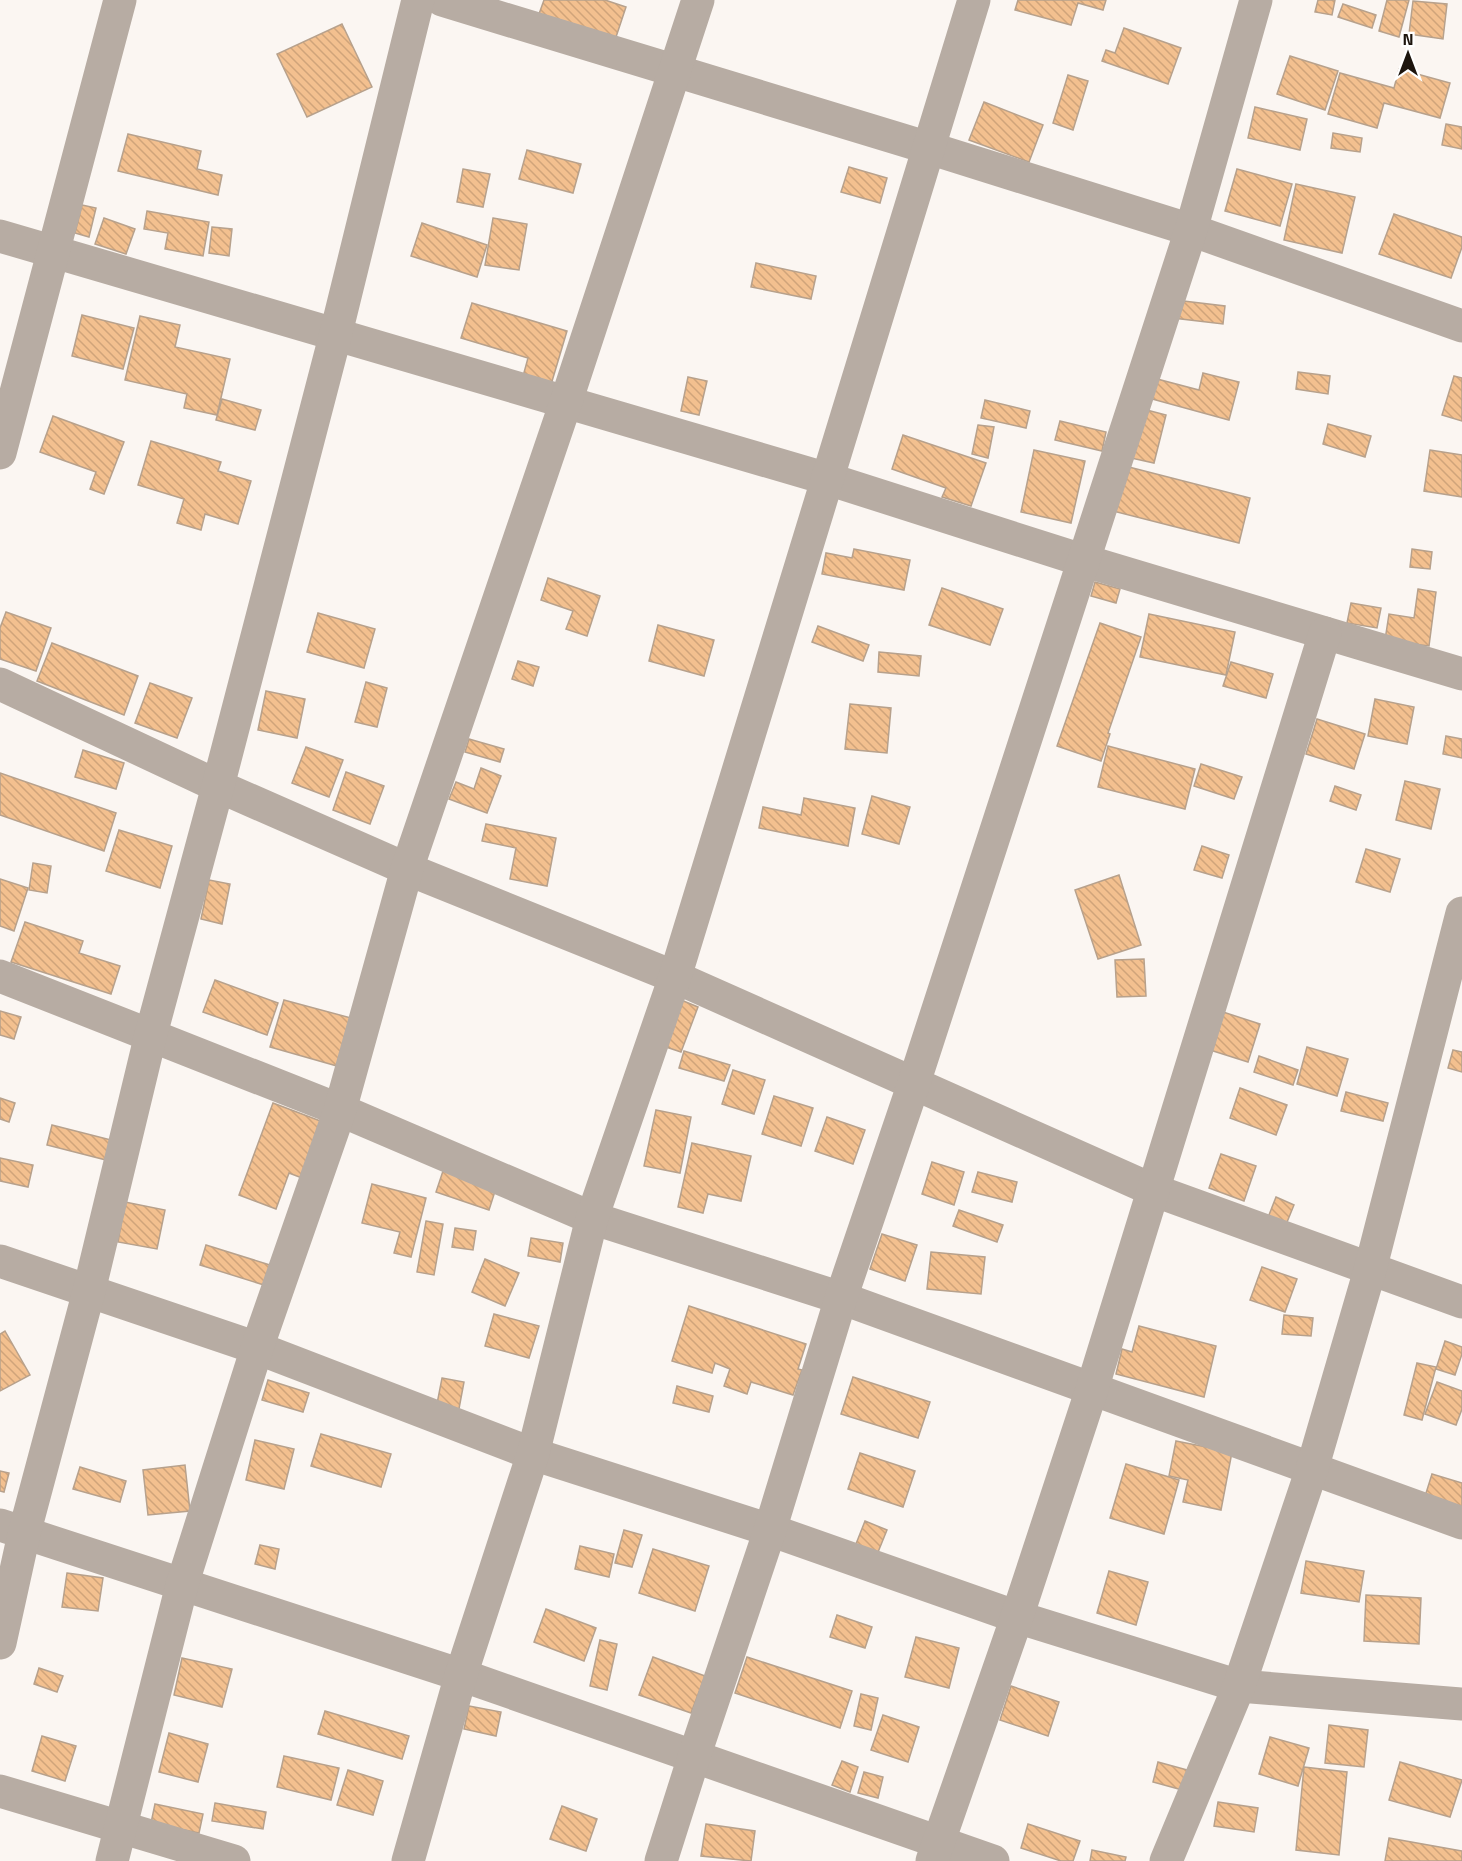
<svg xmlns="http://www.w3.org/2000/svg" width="1462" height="1861" viewBox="0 0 1462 1861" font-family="'Titillium Web',sans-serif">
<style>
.building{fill:url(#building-back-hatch);stroke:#b7a18c;stroke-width:1.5}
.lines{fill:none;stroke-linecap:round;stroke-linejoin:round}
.minor{stroke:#b7aca3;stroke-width:33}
</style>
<defs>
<pattern id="building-back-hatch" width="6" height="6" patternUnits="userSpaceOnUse" patternTransform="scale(1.5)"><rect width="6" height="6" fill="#f3c08f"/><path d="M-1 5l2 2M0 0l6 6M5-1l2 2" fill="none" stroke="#d0a47a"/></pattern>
</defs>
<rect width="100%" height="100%" fill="#fbf6f2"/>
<g class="building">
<polygon points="544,0 605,0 626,7 615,40 539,14"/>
<polygon points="1018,0 1106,0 1103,10 1078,3 1071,25 1015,10"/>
<polygon points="1318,0 1335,0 1332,15 1315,12"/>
<polygon points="1387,0 1409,0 1399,37 1379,31"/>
<polygon points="1413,1 1447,4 1443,39 1409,34"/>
<polygon points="1343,4 1376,15 1372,28 1338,17"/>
<polygon points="342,24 372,87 307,117 277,54"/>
<polygon points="1124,28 1181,48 1168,84 1102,61 1106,50 1115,53"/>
<polygon points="1290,56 1338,71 1325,110 1277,94"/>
<polygon points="1399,69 1450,83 1440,118 1384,103 1377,128 1328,114 1340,73 1394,88"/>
<polygon points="1068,75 1088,81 1073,130 1053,123"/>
<polygon points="984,102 1043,125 1029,162 969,140"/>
<polygon points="1255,107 1307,119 1300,150 1248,138"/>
<polygon points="1446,124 1462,127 1462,149 1442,145"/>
<polygon points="1333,133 1362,138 1360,152 1331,148"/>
<polygon points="128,134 201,151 197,169 222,175 218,195 118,171"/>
<polygon points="527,150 581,164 573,193 519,179"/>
<polygon points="849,167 887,178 880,203 841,192"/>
<polygon points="463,169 490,174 483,207 457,202"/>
<polygon points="1237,169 1292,184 1280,226 1225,211"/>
<polygon points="1296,184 1355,197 1342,253 1284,240"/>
<polygon points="82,205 96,208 89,237 75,233"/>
<polygon points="147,211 209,222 203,256 165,249 168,233 144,229"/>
<polygon points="1394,214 1462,237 1462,247 1451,278 1379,254"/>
<polygon points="104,218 135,229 126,254 95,244"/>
<polygon points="493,218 527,224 519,270 485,265"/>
<polygon points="422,223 487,245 477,277 411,256"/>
<polygon points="212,227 232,229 229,256 209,253"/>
<polygon points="756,263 816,276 811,299 751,287"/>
<polygon points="1175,300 1225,306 1223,324 1173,318"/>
<polygon points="472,303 567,331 550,388 522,380 528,358 461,338"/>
<polygon points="82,315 134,328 123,369 72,356"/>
<polygon points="140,316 180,325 175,347 230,359 217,415 184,408 187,394 125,380"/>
<polygon points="1298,372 1330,376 1328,394 1296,389"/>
<polygon points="1203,373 1239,382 1229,420 1152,399 1157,379 1199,390"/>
<polygon points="1454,376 1462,378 1462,421 1442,415"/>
<polygon points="688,377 707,381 699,415 681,411"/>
<polygon points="222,399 261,410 255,430 216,420"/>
<polygon points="985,400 1030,411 1026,428 981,418"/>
<polygon points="1143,409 1166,415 1154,463 1131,458"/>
<polygon points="53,416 124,442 104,494 90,489 96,472 40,452"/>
<polygon points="1060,421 1106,432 1102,451 1055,440"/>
<polygon points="1328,424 1371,436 1365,457 1323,444"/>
<polygon points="978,425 994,427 988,458 972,454"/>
<polygon points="903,435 986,463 971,506 942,497 946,488 892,469"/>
<polygon points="151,441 221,462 218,471 251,481 238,524 205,514 201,530 177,523 184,499 138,485"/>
<polygon points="1034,450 1085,461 1071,523 1021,512"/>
<polygon points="1430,450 1462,455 1462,497 1424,491"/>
<polygon points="1125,466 1250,498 1239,543 1113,511"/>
<polygon points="854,549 910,560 904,590 822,574 826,553 852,558"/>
<polygon points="1412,549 1432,552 1430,569 1410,567"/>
<polygon points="548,578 600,596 587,636 566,629 573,611 541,600"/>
<polygon points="1095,582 1120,589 1116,603 1091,596"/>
<polygon points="942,588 1003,609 990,645 929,625"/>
<polygon points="1418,589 1436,592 1429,646 1385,640 1389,614 1414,618"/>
<polygon points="1351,603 1381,608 1377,628 1347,623"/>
<polygon points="6,612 51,628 36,671 0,659 0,628"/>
<polygon points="318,613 375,629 364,668 307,652"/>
<polygon points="1149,614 1235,632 1226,675 1140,657"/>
<polygon points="1100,623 1141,637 1108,733 1110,734 1101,761 1057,746"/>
<polygon points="658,625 714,640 704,676 649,661"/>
<polygon points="818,626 869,645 863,661 812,642"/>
<polygon points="52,643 138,676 124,715 37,681"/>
<polygon points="879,652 921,656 919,676 878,672"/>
<polygon points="518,661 539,667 533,686 512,679"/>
<polygon points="1231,662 1273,674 1266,698 1223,686"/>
<polygon points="366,682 387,688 377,727 355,722"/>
<polygon points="150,683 192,698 177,738 135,723"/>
<polygon points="266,691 305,699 297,738 258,730"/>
<polygon points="1375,699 1414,707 1407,744 1368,736"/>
<polygon points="850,704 891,708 887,753 845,749"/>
<polygon points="1317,719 1365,734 1354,769 1306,754"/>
<polygon points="1446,736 1462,739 1462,758 1443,754"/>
<polygon points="469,739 504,749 500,762 465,752"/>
<polygon points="1108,746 1195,769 1185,809 1098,787"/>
<polygon points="306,747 343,760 329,797 292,783"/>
<polygon points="83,750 124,763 116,789 75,777"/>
<polygon points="1201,764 1242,777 1234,799 1194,786"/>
<polygon points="481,768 501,776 487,813 449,799 456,782 474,789"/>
<polygon points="346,772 384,786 370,824 333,810"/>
<polygon points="0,773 116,813 104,851 0,815"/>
<polygon points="1405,781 1440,789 1431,829 1396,820"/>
<polygon points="1335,786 1361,795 1356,810 1330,801"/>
<polygon points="872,796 910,807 899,844 862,834"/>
<polygon points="804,798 855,808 848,846 759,828 763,807 801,815"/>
<polygon points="486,824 556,838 547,886 510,879 516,848 482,841"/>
<polygon points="119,830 172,846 160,888 106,871"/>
<polygon points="1202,846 1229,855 1222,878 1194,870"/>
<polygon points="1366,849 1400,859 1390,892 1356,882"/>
<polygon points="33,863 51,866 47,893 29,890"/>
<polygon points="1119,875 1141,945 1098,959 1075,890"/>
<polygon points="0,879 28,888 14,931 0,926"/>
<polygon points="209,880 230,884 222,924 201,919"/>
<polygon points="25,922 83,941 79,953 120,966 111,994 11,962"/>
<polygon points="1144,959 1146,996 1117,997 1115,960"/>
<polygon points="215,980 278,1003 267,1035 203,1012"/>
<polygon points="284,1000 351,1018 337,1066 270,1047"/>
<polygon points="681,1000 698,1007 681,1052 663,1046"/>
<polygon points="0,1011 21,1017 14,1039 0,1035"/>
<polygon points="1223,1012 1260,1024 1248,1062 1210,1050"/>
<polygon points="1307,1047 1348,1059 1337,1096 1297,1084"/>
<polygon points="1453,1050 1462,1052 1462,1072 1448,1068"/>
<polygon points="684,1051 730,1065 724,1081 679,1068"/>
<polygon points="1259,1056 1298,1070 1293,1085 1254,1072"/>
<polygon points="733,1070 765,1080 754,1114 722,1104"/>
<polygon points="1240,1088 1287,1105 1276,1135 1230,1118"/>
<polygon points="1346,1092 1388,1103 1383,1121 1341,1111"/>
<polygon points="774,1096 813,1108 801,1146 762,1134"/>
<polygon points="0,1098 15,1103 9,1122 0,1119"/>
<polygon points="273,1103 323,1122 302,1178 289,1173 276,1209 239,1195"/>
<polygon points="656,1110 691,1117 680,1173 644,1166"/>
<polygon points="827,1117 865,1130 853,1164 815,1151"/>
<polygon points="52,1125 115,1141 110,1161 47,1145"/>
<polygon points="692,1143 751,1156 741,1201 708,1194 703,1213 678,1207"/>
<polygon points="1221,1154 1256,1166 1244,1201 1209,1188"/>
<polygon points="0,1158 33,1165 28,1187 0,1181"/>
<polygon points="932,1162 964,1172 954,1205 922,1194"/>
<polygon points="444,1168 497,1185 489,1210 436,1192"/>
<polygon points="978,1172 1017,1182 1012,1202 972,1192"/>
<polygon points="372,1184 426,1198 411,1257 394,1253 400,1232 362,1223"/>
<polygon points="1276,1197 1294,1205 1285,1227 1267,1220"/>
<polygon points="125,1202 165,1210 157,1249 118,1242"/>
<polygon points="959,1210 1003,1225 997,1242 953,1226"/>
<polygon points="426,1221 443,1224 434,1275 417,1272"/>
<polygon points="455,1228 476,1231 473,1250 452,1247"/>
<polygon points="882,1234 917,1245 905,1281 870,1269"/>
<polygon points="531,1238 563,1243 560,1262 528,1256"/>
<polygon points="206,1245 270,1265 264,1285 200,1265"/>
<polygon points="931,1252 985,1257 981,1294 927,1289"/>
<polygon points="485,1259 519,1273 505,1306 472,1292"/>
<polygon points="1262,1267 1297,1279 1285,1312 1250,1300"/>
<polygon points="689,1306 806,1344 798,1369 802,1370 793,1395 751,1382 747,1394 724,1386 730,1369 715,1363 712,1373 672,1361"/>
<polygon points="494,1314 539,1326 529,1358 485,1346"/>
<polygon points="1284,1315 1313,1318 1311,1336 1282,1334"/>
<polygon points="1139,1326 1216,1346 1204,1397 1116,1374 1122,1349 1132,1352"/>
<polygon points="5,1331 30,1375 0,1391 0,1334"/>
<polygon points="1445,1341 1462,1347 1462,1354 1455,1375 1436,1369"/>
<polygon points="1417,1363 1436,1367 1422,1420 1404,1415"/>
<polygon points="853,1377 930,1402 918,1438 841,1414"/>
<polygon points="442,1378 464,1382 458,1414 436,1409"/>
<polygon points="268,1380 309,1393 303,1412 262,1400"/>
<polygon points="1437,1382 1462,1391 1462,1409 1456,1425 1425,1414"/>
<polygon points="677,1386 713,1396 709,1412 673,1403"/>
<polygon points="321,1434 391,1454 381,1487 311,1466"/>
<polygon points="255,1440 294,1449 284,1489 246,1480"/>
<polygon points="1176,1441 1232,1452 1221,1510 1183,1502 1188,1480 1169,1476"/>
<polygon points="860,1453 915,1471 903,1507 848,1489"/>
<polygon points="1126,1464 1179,1480 1164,1534 1110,1518"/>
<polygon points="185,1465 190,1511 148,1515 143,1470"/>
<polygon points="80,1467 126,1481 120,1502 73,1489"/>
<polygon points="0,1471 9,1473 4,1492 0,1491"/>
<polygon points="1432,1474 1462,1483 1462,1518 1422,1506"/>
<polygon points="865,1521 887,1530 876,1557 854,1549"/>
<polygon points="624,1530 642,1535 632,1567 615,1563"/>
<polygon points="260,1545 279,1549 275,1569 255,1564"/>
<polygon points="580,1546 614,1554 609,1577 575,1569"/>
<polygon points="653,1549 709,1566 695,1611 639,1593"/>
<polygon points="1306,1561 1364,1571 1359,1602 1301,1593"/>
<polygon points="1109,1571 1148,1582 1136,1625 1097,1613"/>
<polygon points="67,1573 103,1578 98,1611 62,1607"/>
<polygon points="1366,1595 1421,1598 1419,1644 1364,1641"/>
<polygon points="546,1609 596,1628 584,1661 534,1642"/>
<polygon points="837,1615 872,1627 865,1648 830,1637"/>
<polygon points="916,1637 959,1648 949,1688 905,1677"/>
<polygon points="600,1640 617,1644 607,1690 590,1686"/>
<polygon points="653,1657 705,1676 691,1713 639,1695"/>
<polygon points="747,1657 852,1691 840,1728 735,1693"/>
<polygon points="182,1658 232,1669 222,1707 174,1695"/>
<polygon points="39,1668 63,1676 57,1692 34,1684"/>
<polygon points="1011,1686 1059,1702 1048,1736 1000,1720"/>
<polygon points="861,1694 878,1698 871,1730 854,1726"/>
<polygon points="469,1706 501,1712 496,1736 464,1729"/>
<polygon points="325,1711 409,1736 402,1759 318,1734"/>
<polygon points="883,1715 919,1727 908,1762 871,1750"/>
<polygon points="1329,1725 1368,1730 1364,1767 1325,1763"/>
<polygon points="169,1733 208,1744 198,1782 159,1772"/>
<polygon points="42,1736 76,1746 65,1781 32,1771"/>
<polygon points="1270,1737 1309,1748 1298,1786 1259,1774"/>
<polygon points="284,1756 339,1768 331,1800 277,1787"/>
<polygon points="842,1761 858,1767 850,1792 832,1785"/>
<polygon points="1158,1762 1191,1771 1186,1791 1153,1782"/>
<polygon points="1400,1762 1462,1780 1450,1817 1389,1800"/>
<polygon points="1304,1767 1347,1772 1339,1855 1296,1850"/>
<polygon points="348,1770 383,1781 373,1815 337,1805"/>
<polygon points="864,1772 883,1777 878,1798 858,1793"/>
<polygon points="1218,1802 1258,1808 1254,1832 1214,1826"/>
<polygon points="215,1803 266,1812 263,1829 212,1821"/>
<polygon points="155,1804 203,1814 199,1833 151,1823"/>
<polygon points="562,1806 597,1819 586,1851 550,1839"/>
<polygon points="706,1824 755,1831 751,1861 701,1856"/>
<polygon points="1028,1824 1080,1841 1073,1861 1061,1861 1021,1848"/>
<polygon points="1389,1838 1462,1851 1462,1861 1385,1861"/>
<polygon points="1092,1850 1126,1857 1125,1861 1090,1861"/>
</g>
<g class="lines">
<g class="minor">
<polyline points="442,0 929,148 1191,230 1462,326"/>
<polyline points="0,236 828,479 1082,560 1462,674"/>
<polyline points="0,453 120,0"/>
<polyline points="0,684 218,786 407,869 675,977 1153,1190 1462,1302"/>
<polyline points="0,976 340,1110 592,1218 841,1298 1462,1523"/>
<polyline points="0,1261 257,1348 533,1454 770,1530 1017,1617 1239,1686 1462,1704"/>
<polyline points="0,1525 461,1675 993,1861"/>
<polyline points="0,1643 24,1534 89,1291 151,1034 218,786 336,333 418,0"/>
<polyline points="0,1791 234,1861"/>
<polyline points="112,1861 182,1585 257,1348 340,1110 407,869 566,402 698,0"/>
<polyline points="408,1861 461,1675 533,1454 592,1218 675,977 974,0"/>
<polyline points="661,1861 694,1757 770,1530 841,1298 914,1083 1191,230 1256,0"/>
<polyline points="932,1861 1017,1617 1092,1389 1325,633"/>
<polyline points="1166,1861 1239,1686 1312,1469 1370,1270 1462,913"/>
</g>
</g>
<g transform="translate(1408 54)" stroke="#ffffff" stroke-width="4.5" paint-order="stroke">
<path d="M0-4.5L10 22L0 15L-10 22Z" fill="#1d150e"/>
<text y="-9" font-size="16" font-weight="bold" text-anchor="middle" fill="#1d150e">N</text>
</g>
</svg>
